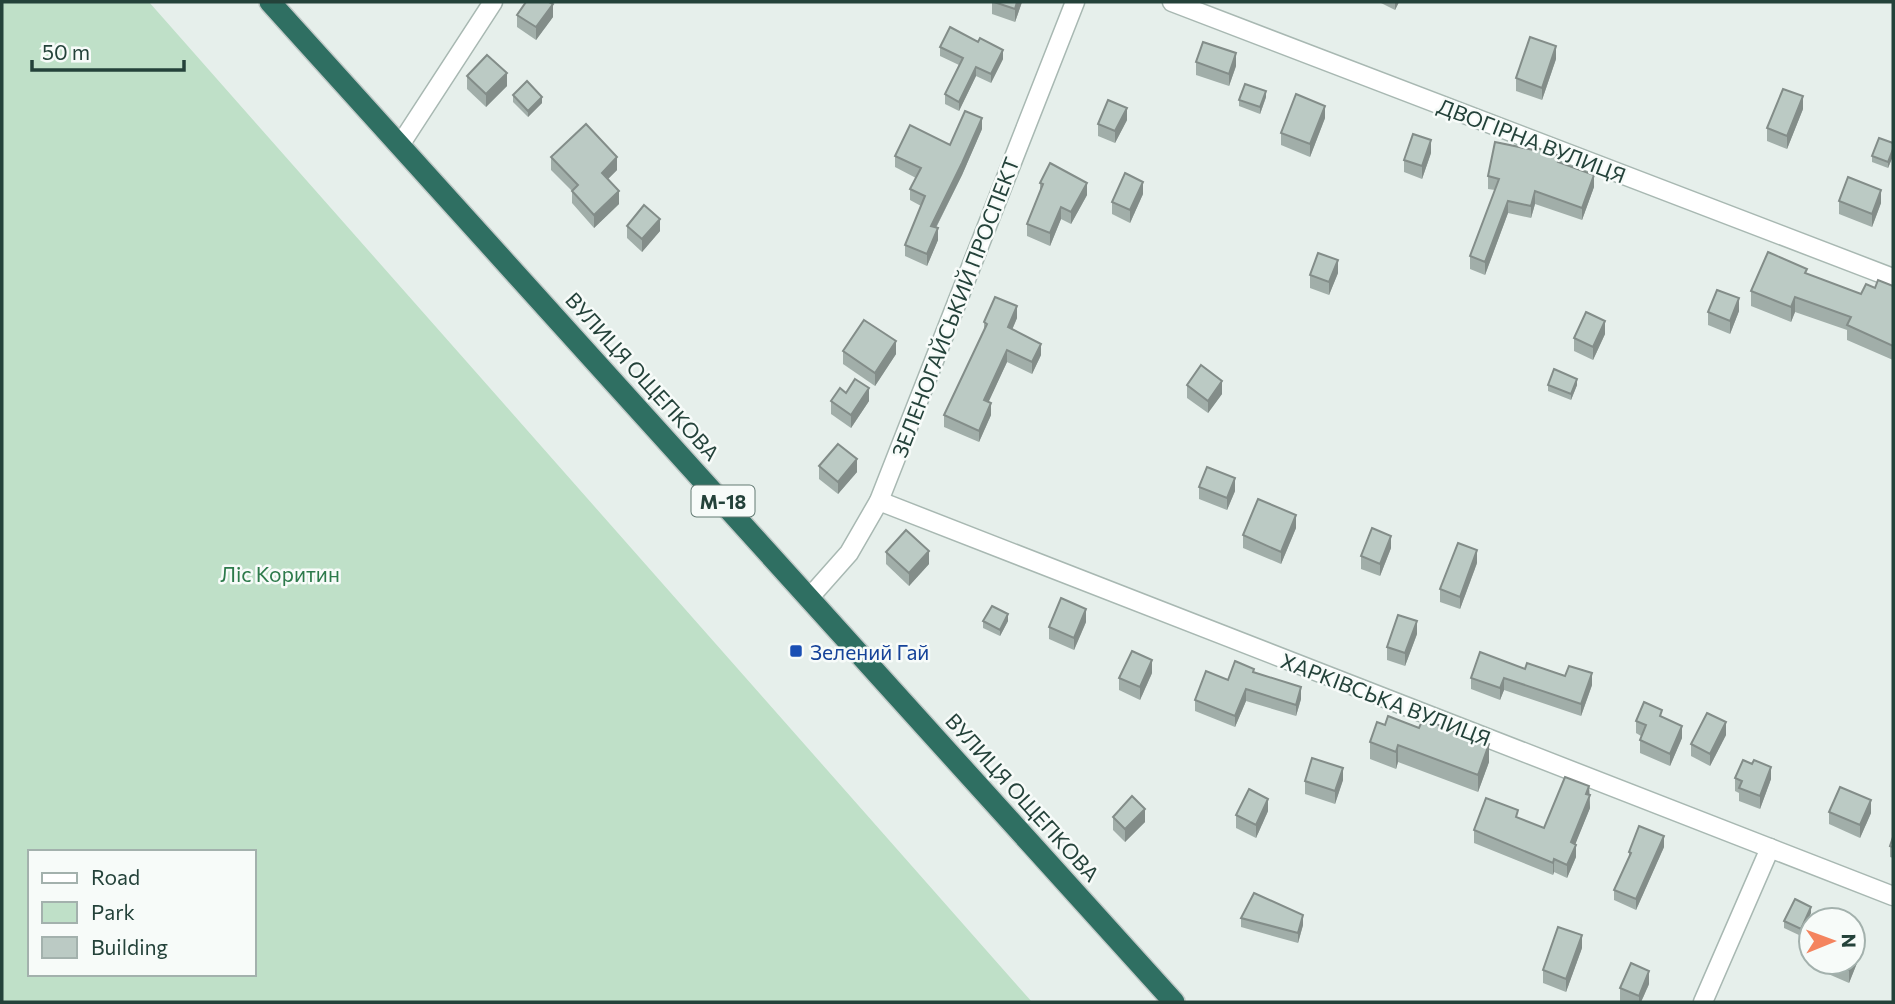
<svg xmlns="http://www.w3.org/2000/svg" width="1895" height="1004" viewBox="0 0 1895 1004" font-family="Commissioner,sans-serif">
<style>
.green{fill:#bfe0c8;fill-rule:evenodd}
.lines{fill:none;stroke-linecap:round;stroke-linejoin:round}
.street-casing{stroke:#a8b8b2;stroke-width:21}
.highway-casing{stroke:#c2cac8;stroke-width:24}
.street{stroke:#fff;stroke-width:18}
.highway{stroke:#2f6f62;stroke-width:21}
.wall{fill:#a1aea9}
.shaded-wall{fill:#838d89}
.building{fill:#bbcac4;stroke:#838d89;stroke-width:2}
.transit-dot{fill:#1a4fb4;stroke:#f7fbf9;stroke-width:2.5}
.labels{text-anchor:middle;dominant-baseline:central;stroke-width:5;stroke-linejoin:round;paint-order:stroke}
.shield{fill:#f7fbf9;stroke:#637a73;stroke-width:2}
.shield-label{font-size:19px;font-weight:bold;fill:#24423a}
.street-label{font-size:21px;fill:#24423a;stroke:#f7fbf9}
.park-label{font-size:21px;fill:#2d7a4b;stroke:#f7fbf9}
.transit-label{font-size:21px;fill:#164399;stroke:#f7fbf9;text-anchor:start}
</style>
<rect width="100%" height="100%" fill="#e6efeb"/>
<path class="green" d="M 2,2 L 149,2 L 1032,1002 L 2,1002 ZM 30,852 L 254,852 L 254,974 L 30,974 Z"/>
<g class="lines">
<g class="street-casing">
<g id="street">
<polyline points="1172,2 1893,278"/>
<polyline points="400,145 493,2"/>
<polyline points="879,501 1893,896"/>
<polyline points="810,597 849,553 879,501 1075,2"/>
<polyline points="1703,1002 1770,848"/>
</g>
</g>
<g class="highway-casing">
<polyline id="highway" points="270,2 1174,1002"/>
</g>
<use href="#street" class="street"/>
<use href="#highway" class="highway"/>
</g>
<g class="wall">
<polygon points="992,2 1022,2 1015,22 992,14"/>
<polygon points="1379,2 1399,2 1395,10"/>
<polygon points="517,15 553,17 536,40 517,27"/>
<polygon points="940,47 1003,59 991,83 976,76 959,111 945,104 945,94 959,65 940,56"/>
<polygon points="1556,59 1542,100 1516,91 1516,78"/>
<polygon points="1196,62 1236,66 1229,86 1196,75"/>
<polygon points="467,76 507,86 486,107 467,89"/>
<polygon points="513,95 542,103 528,117 513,102"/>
<polygon points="1266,97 1260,114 1239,106 1239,100"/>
<polygon points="1803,109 1787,149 1767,141 1767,128"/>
<polygon points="1325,118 1310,157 1281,145 1281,133"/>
<polygon points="1127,120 1115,143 1098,136 1098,124"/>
<polygon points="982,129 962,175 936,228 938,240 927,266 905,256 905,245 921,206 910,200 910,189 916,178 895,167 895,156 950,145"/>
<polygon points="1893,143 1893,156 1888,168 1872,162 1872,156"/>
<polygon points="1431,153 1422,179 1404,172 1404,160"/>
<polygon points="551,157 617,170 608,179 619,204 594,228 572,203 572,191 551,170"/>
<polygon points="1560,163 1594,187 1582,220 1535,204 1531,218 1508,213 1485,275 1470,269 1470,256 1495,190 1488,189 1488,176"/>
<polygon points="1040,183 1087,195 1071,224 1061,219 1050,246 1027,236 1027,224 1040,193"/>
<polygon points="1143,194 1130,223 1112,214 1112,202"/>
<polygon points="1839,201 1881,203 1872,227 1839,214"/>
<polygon points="627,226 660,231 642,252 627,238"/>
<polygon points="1338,273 1329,295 1310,288 1310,275"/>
<polygon points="1807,274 1861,294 1875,288 1893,286 1893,360 1847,340 1847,330 1795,312 1791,322 1751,306 1751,291"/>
<polygon points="1739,311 1730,334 1708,325 1708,312"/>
<polygon points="1017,318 1012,330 1041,355 1032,374 1007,362 988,402 991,415 979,442 944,427 944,415 984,330 984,322"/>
<polygon points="1605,334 1593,360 1574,351 1574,338"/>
<polygon points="843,351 896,354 875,386 843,364"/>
<polygon points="1187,385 1222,394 1208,413 1187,398"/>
<polygon points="1548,385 1577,385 1571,400 1548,391"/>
<polygon points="846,393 869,401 851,428 831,414 831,401"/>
<polygon points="819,466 857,472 838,494 819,479"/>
<polygon points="1199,487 1235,491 1227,510 1199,499"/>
<polygon points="1296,528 1281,564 1243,548 1243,535"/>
<polygon points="1391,548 1380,576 1361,569 1361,556"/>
<polygon points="886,552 929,564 909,586 886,564"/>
<polygon points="1477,563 1460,609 1440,602 1440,589"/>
<polygon points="983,621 1008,621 1000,636 983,628"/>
<polygon points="1086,622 1074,650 1049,639 1049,627"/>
<polygon points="1417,634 1405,666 1387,660 1387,647"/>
<polygon points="1525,669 1565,676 1592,685 1581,716 1504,690 1500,700 1471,689 1471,678"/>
<polygon points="1152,673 1140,700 1119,690 1119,678"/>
<polygon points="1254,673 1301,699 1296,716 1246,701 1235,727 1195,711 1195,700 1228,680"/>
<polygon points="1662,717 1682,738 1670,766 1640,753 1640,740 1641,736 1636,733 1636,721"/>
<polygon points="1377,722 1489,762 1478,792 1398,762 1396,769 1370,759 1370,742"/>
<polygon points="1726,735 1710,766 1691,756 1691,744"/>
<polygon points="1735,778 1771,779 1760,809 1739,801 1739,793 1735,791"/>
<polygon points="1343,780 1335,804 1305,794 1305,781"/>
<polygon points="1589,786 1590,808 1575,844 1576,857 1567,878 1554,872 1553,875 1474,843 1474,830 1518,818 1544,828"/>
<polygon points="1268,811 1256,838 1236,828 1236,815"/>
<polygon points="1829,812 1871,813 1860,838 1829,824"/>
<polygon points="1113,817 1145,822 1125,842 1113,830"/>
<polygon points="1893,837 1893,858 1890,857 1890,846"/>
<polygon points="1664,847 1636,910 1614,900 1614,890 1629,858 1629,852"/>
<polygon points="1811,913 1801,936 1784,928 1784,921"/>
<polygon points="1241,918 1303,925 1298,943 1241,927"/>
<polygon points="1582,948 1566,992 1543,983 1543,970"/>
<polygon points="1893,960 1893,977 1892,976 1892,964"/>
<polygon points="1826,962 1853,962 1857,963 1849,983 1826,973"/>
<polygon points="1649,984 1641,1002 1624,1002 1620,1001 1620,988"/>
</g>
<g class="shaded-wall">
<polygon points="1017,2 1022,2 1015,22 1015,9"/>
<polygon points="1395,2 1399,2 1395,10"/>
<polygon points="553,4 553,17 536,40 536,27"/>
<polygon points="1556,46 1556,59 1542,100 1542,88"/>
<polygon points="1003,50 1003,59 991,83 991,74"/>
<polygon points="1236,53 1236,66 1229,86 1229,74"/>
<polygon points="976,67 976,76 959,111 959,102"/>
<polygon points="507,73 507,86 486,107 486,94"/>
<polygon points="1266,91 1266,97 1260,114 1260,107"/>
<polygon points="1803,96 1803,109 1787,149 1787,136"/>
<polygon points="542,97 542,103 528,117 528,111"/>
<polygon points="1325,106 1325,118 1310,157 1310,144"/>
<polygon points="1127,108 1127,120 1115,143 1115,131"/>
<polygon points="982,118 982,129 962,175 931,237 931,226"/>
<polygon points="1431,140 1431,153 1422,179 1422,166"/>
<polygon points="1893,149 1893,156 1888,168 1888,162"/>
<polygon points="617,157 617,170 602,185 602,173"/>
<polygon points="1594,175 1594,187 1582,220 1582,208"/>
<polygon points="1143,182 1143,194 1130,223 1130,210"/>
<polygon points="1087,183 1087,195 1071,224 1071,212"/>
<polygon points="1881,190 1881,203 1872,227 1872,214"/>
<polygon points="619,191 619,204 594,228 594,215"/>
<polygon points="1535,191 1535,204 1531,218 1531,206"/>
<polygon points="1508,201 1508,213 1485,275 1485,262"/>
<polygon points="1061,207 1061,219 1050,246 1050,233"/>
<polygon points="660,219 660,231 642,252 642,239"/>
<polygon points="938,228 938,240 927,266 927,254"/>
<polygon points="1338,260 1338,273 1329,295 1329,282"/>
<polygon points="1795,297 1795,312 1791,322 1791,307"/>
<polygon points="1739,298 1739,311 1730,334 1730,321"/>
<polygon points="1017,306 1017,318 1008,339 1008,327"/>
<polygon points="1605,321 1605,334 1593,360 1593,347"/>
<polygon points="896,341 896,354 875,386 875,373"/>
<polygon points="1041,344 1041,355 1032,374 1032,362"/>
<polygon points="1007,350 1007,362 984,412 984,400"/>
<polygon points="1577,379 1577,385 1571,400 1571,394"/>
<polygon points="1222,381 1222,394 1208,413 1208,401"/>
<polygon points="869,388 869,401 851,428 851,415"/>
<polygon points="991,403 991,415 979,442 979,431"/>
<polygon points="857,459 857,472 838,494 838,482"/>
<polygon points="1235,478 1235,491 1227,510 1227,498"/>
<polygon points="1296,515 1296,528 1281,564 1281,552"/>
<polygon points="1391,536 1391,548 1380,576 1380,564"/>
<polygon points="1477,550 1477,563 1460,609 1460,597"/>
<polygon points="929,551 929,564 909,586 909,573"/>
<polygon points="1086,609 1086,622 1074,650 1074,638"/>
<polygon points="1008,614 1008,621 1000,636 1000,630"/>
<polygon points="1417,621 1417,634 1405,666 1405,653"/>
<polygon points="1152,660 1152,673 1140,700 1140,687"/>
<polygon points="1592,673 1592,685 1581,716 1581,704"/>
<polygon points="1504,678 1504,690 1500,700 1500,688"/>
<polygon points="1301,687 1301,699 1296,716 1296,705"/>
<polygon points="1246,689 1246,701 1235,727 1235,716"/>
<polygon points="1726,722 1726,735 1710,766 1710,754"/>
<polygon points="1682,726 1682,738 1670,766 1670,754"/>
<polygon points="1489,744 1489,762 1478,792 1478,775"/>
<polygon points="1398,745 1398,762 1396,769 1396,752"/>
<polygon points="1771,767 1771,779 1760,809 1760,796"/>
<polygon points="1343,768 1343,780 1335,804 1335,791"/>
<polygon points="1589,786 1590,808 1571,855 1571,842"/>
<polygon points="1268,799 1268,811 1256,838 1256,825"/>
<polygon points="1871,800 1871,813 1860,838 1860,825"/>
<polygon points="1145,809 1145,822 1125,842 1125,829"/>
<polygon points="1664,836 1664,847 1636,910 1636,899"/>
<polygon points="1576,845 1576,857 1567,878 1567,865"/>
<polygon points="1554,859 1554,872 1553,875 1553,863"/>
<polygon points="1811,907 1811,913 1801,936 1801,929"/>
<polygon points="1303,915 1303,925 1298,943 1298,933"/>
<polygon points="1582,935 1582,948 1566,992 1566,979"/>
<polygon points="1857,951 1857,963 1849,983 1849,970 1852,962 1853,962"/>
<polygon points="1649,971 1649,984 1641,1002 1639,1002 1639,996"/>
</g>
<g class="building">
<polygon points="526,2 549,2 553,4 536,27 517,15"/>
<polygon points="994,2 1017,2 1015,9"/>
<polygon points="950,27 978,42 980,38 1003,50 991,74 976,67 959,102 945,94 963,58 940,47"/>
<polygon points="1530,37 1556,46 1542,88 1516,78"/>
<polygon points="1203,42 1236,53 1229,74 1196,62"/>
<polygon points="487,55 507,73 486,94 467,76"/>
<polygon points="527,81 542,97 528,111 513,95"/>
<polygon points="1245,84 1266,91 1260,107 1239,100"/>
<polygon points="1783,89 1803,96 1787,136 1767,128"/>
<polygon points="1296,94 1325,106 1310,144 1281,133"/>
<polygon points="1108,100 1127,108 1115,131 1098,124"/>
<polygon points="965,111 982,118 962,163 931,226 938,228 927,254 905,245 925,196 910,189 921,168 895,156 910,125 950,145"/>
<polygon points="586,124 617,157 602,173 619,191 594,215 572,191 578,185 551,157"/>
<polygon points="1413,134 1431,140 1422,166 1404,160"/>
<polygon points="1879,138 1893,143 1893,149 1888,162 1872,156"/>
<polygon points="1495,142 1534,150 1535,147 1560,156 1558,162 1594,175 1582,208 1535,191 1531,206 1508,201 1485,262 1470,256 1499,179 1488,176"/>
<polygon points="1050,163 1087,183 1071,212 1061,207 1050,233 1027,224 1043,184 1040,183"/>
<polygon points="1125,173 1143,182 1130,210 1112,202"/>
<polygon points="1848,177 1881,190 1872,214 1839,201"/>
<polygon points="644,205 660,219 642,239 627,226"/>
<polygon points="1768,252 1807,269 1805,273 1861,294 1866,284 1875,288 1878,280 1893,286 1893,346 1847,325 1851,317 1795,297 1791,307 1751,291"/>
<polygon points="1318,253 1338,260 1329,282 1310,275"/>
<polygon points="1717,290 1739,298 1730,321 1708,312"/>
<polygon points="995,297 1017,306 1008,327 1041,344 1032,362 1007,350 984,400 991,403 979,431 944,415 987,324 984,322"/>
<polygon points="1586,312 1605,321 1593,347 1574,338"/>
<polygon points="864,320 896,341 875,373 843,351"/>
<polygon points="1201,365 1222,381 1208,401 1187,385"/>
<polygon points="1554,369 1577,379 1571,394 1548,385"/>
<polygon points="855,379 869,388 851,415 831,401 840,388 846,393"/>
<polygon points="838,444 857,459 838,482 819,466"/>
<polygon points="1207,467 1235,478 1227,498 1199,487"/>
<polygon points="1258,499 1296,515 1281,552 1243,535"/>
<polygon points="1372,528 1391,536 1380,564 1361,556"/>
<polygon points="906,530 929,551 909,573 886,552"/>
<polygon points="1458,543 1477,550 1460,597 1440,589"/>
<polygon points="1061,598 1086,609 1074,638 1049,627"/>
<polygon points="992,606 1008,614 1000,630 983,621"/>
<polygon points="1398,615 1417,621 1405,653 1387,647"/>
<polygon points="1132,651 1152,660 1140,687 1119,678"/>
<polygon points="1480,652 1525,669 1527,663 1565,676 1569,666 1592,673 1581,704 1504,678 1500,688 1471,678"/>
<polygon points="1235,661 1254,669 1253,672 1301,687 1296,705 1246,689 1235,716 1195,700 1206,671 1228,680"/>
<polygon points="1644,702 1662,710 1660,716 1682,726 1670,754 1640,740 1646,725 1636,721"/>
<polygon points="1707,713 1726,722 1710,754 1691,744"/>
<polygon points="1388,716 1419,728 1423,719 1489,744 1478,775 1398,745 1396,752 1370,742 1377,722 1385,725"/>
<polygon points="1312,758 1343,768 1335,791 1305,781"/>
<polygon points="1743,760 1752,764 1754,760 1771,767 1760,796 1739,788 1742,781 1735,778"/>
<polygon points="1565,777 1589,786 1586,794 1590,795 1571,842 1576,845 1567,865 1554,859 1553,863 1474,830 1486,798 1518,810 1516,817 1544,828"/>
<polygon points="1840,787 1871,800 1860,825 1829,812"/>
<polygon points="1249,789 1268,799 1256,825 1236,815"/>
<polygon points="1132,796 1145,809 1125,829 1113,817"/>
<polygon points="1639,826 1664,836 1636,899 1614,890 1631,853 1629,852"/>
<polygon points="1893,837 1893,847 1890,846"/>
<polygon points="1254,893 1303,915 1298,933 1241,918"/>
<polygon points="1795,899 1811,907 1801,929 1784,921"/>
<polygon points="1558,927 1582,935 1566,979 1543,970"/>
<polygon points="1853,949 1857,951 1853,959"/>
<polygon points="1830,962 1852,962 1849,970"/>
<polygon points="1631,963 1649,971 1639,996 1620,988"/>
</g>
<rect class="transit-dot" x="789" y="644" width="14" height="14" rx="3.5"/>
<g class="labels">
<rect class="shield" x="691.5" y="485.5" width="63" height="31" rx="5"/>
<g class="shield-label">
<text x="723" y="501">М-18</text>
</g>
<g class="street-label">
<text transform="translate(1532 140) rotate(21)">ДВОГІРНА ВУЛИЦЯ</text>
<text transform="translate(955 307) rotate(-69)">ЗЕЛЕНОГАЙСЬКИЙ ПРОСПЕКТ</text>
<text transform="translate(643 376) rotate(48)">ВУЛИЦЯ ОЩЕПКОВА</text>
<text transform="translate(1386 699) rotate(21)">ХАРКІВСЬКА ВУЛИЦЯ</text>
<text transform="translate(1023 797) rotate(48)">ВУЛИЦЯ ОЩЕПКОВА</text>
</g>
<g class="park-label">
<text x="280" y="573">Ліс Коритин</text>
</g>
<g class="transit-label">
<text x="810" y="651">Зелений Гай</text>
</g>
</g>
<rect width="1895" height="1004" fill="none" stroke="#24423a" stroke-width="7"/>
<rect x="28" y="850" width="228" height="126" fill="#f7fbf9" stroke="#a3b1ad" stroke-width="2"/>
<rect x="42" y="873" width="35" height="10" fill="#ffffff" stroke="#a3b1ad" stroke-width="2"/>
<text x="91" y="885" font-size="21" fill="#24423a">Road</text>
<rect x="42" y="902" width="35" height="21" fill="#bfe0c8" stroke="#a3b1ad" stroke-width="2"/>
<text x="91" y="920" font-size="21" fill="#24423a">Park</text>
<rect x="42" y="937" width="35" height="21" fill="#bbcac4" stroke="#a3b1ad" stroke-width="2"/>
<text x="91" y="955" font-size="21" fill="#24423a">Building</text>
<g transform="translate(1832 941) rotate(89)"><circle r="33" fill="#f7fbf9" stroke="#a3b1ad" stroke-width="2"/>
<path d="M0-5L12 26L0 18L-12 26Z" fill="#f4845f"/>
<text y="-10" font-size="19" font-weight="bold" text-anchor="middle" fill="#24423a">N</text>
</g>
<path d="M32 60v10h152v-10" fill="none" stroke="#24423a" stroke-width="3.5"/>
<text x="42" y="60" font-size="21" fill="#24423a" stroke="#f7fbf9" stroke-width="5" paint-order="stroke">50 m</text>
</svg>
